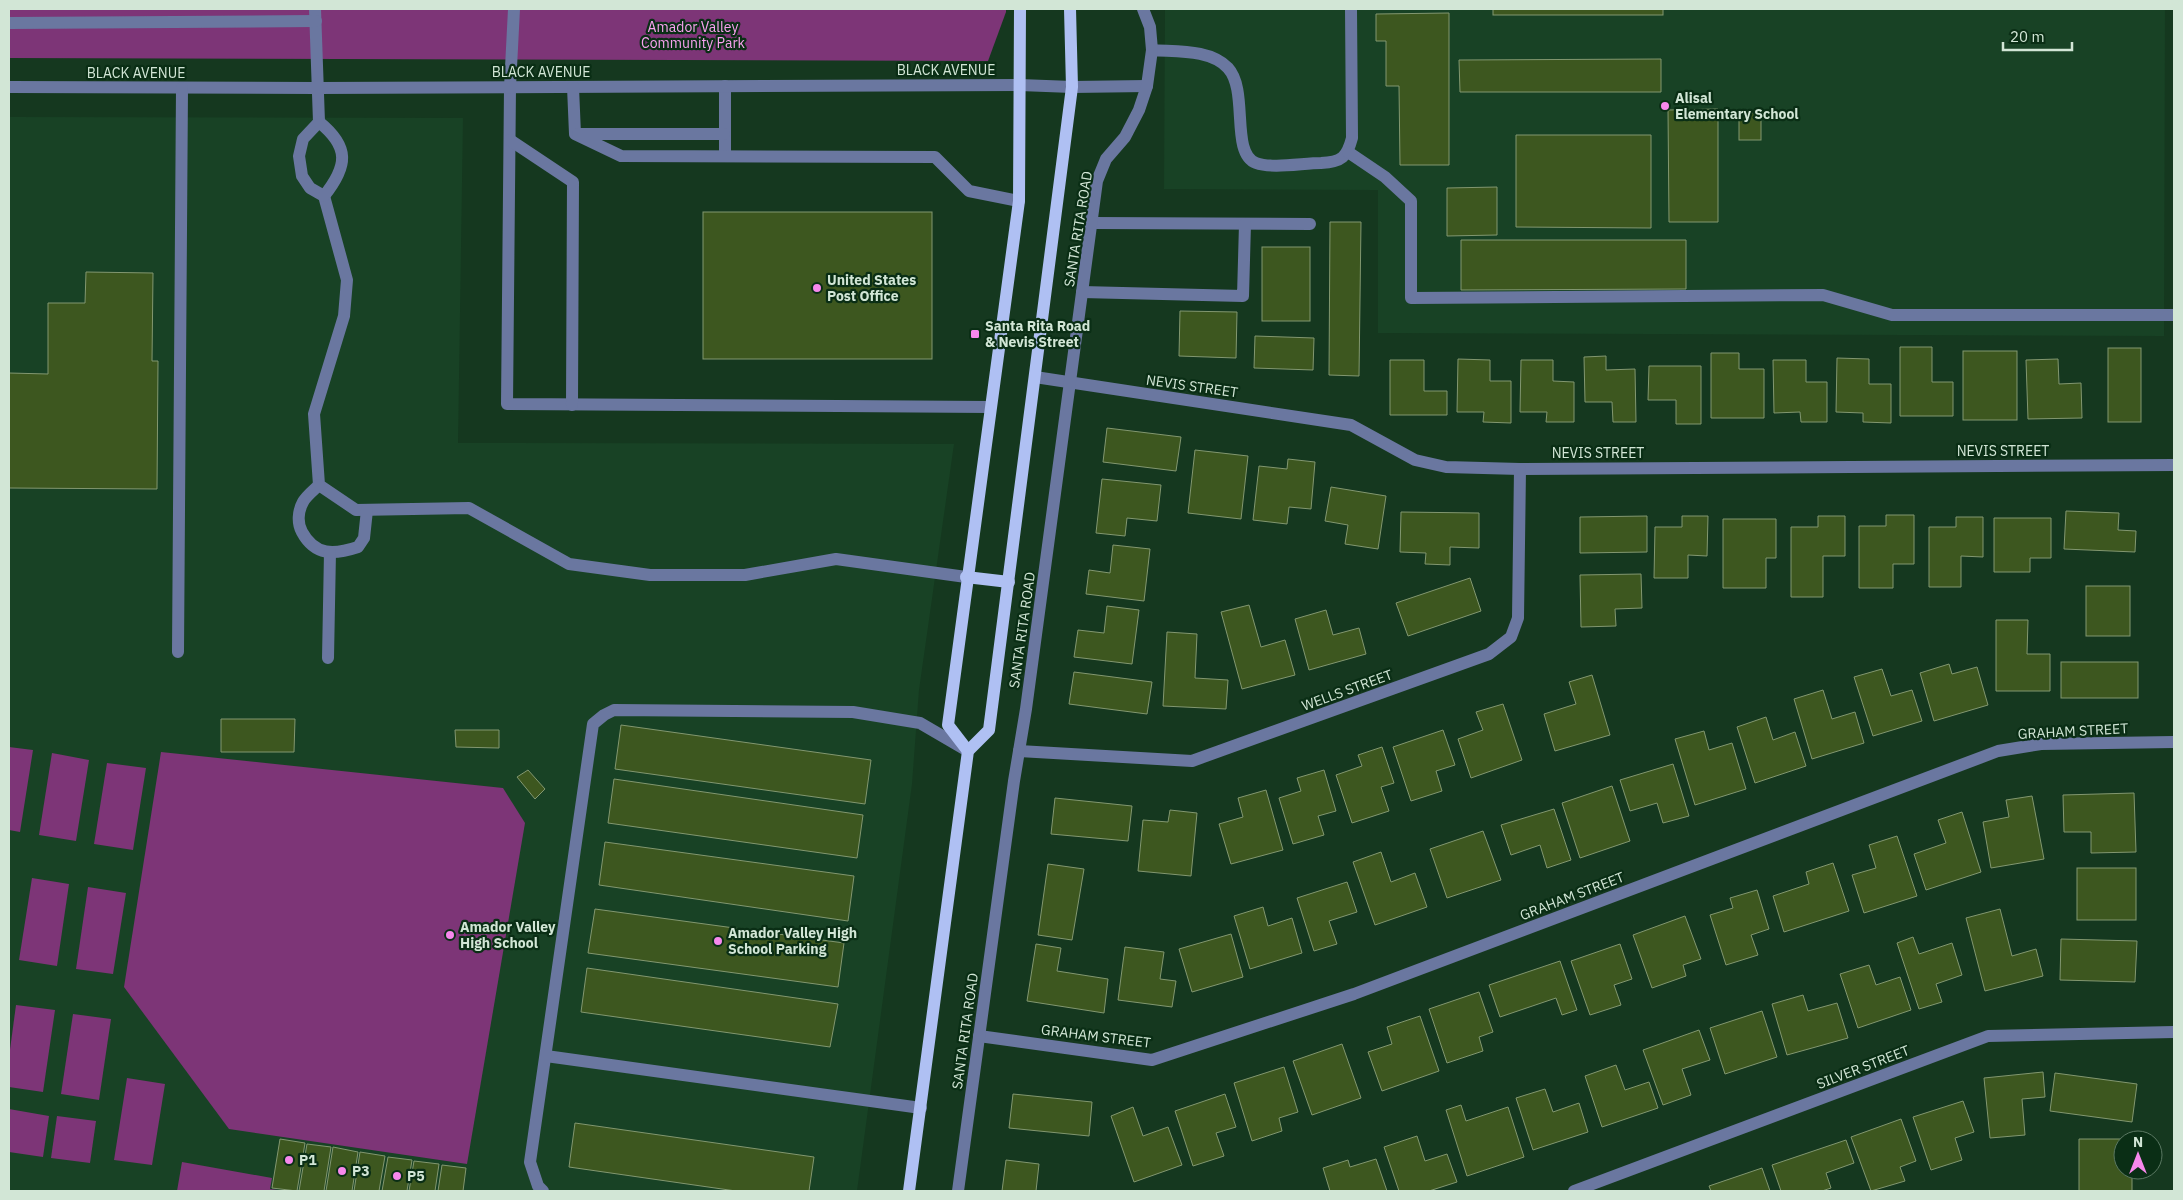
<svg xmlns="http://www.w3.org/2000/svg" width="2183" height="1200" viewBox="0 0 2183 1200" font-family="'IBM Plex Sans',sans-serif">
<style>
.built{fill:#184225}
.green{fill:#7d3577}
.building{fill:#3d571f;stroke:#829770}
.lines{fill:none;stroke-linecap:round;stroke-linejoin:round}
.minor{stroke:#6a77a0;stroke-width:12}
.major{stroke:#afc0f3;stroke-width:12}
.poi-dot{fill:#f788ec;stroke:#0a2e15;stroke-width:2}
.labels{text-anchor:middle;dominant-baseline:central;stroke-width:4.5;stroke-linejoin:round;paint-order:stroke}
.park-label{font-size:14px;fill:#f9a2ef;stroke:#0a2e15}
.street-label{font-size:14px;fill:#d2e6d6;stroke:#0a2e15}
.poi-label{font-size:14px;font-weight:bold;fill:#d2e6d6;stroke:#0a2e15;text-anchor:start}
</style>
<rect width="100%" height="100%" fill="#15381f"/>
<g class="built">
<polygon points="1165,9 2165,9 2164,336 1378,333 1378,190 1164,189"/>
<polygon points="9,117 463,118 458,443 954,444 919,690 912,784 857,1191 9,1191"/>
</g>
<g class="green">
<polygon points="9,9 1006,9 1006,12 988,61 9,58"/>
<polygon points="9,747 33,750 20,832 9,830"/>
<polygon points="161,752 503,788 525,823 467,1164 229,1129 124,987"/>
<polygon points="52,753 89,760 76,841 39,835"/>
<polygon points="107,763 146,768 133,850 94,844"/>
<polygon points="32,878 69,884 57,966 19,960"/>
<polygon points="88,887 126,893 113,974 76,969"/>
<polygon points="16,1005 55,1010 43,1092 9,1087 9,1057"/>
<polygon points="73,1014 111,1019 99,1100 61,1094"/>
<polygon points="127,1078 165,1084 152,1165 114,1160"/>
<polygon points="9,1109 49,1116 43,1157 9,1152"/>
<polygon points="57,1116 96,1121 90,1163 51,1158"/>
<polygon points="182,1162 272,1178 270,1189 285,1191 177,1191"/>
</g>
<g class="building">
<rect x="1493" y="9" width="170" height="6"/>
<polygon points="1449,13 1449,165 1400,165 1399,86 1386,86 1386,41 1376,41 1376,14"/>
<polygon points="1661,59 1661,92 1460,92 1459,60"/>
<polygon points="1718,109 1718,222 1669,222 1668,110"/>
<rect x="1739" y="113" width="22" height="27"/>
<polygon points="1516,135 1651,135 1651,228 1516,227"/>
<polygon points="1497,187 1497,235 1447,236 1447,188"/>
<rect x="703" y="212" width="229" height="147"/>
<polygon points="1330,222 1361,222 1359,376 1329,375"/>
<polygon points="1461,240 1686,240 1686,289 1461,290"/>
<rect x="1262" y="247" width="48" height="74"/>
<polygon points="86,272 153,273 152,361 158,361 157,489 9,488 9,373 48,374 48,303 85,303"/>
<polygon points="1180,311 1237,312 1236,358 1179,356"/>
<polygon points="1255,336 1314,338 1313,370 1254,368"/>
<polygon points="1900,347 1932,347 1932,382 1953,382 1953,416 1900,416"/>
<rect x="2108" y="348" width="33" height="74"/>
<rect x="1963" y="351" width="54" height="69"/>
<polygon points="1711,353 1739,353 1739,369 1764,369 1764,418 1711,418"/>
<polygon points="1606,356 1606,370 1635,369 1636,422 1613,422 1612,402 1585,402 1584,357"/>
<polygon points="1837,358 1869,359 1869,384 1891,384 1891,423 1863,422 1863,413 1836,412"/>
<polygon points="1458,359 1490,360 1490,381 1511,381 1511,423 1483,422 1484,412 1457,412"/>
<polygon points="2058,359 2059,384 2081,383 2082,418 2028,419 2026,360"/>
<polygon points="1390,360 1424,360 1424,391 1447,391 1447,415 1390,415"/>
<polygon points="1521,360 1553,360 1553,381 1574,382 1574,422 1546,422 1547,412 1520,412"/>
<polygon points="1773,360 1806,360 1806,382 1827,382 1827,422 1801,422 1800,412 1774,413"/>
<polygon points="1649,366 1701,366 1701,424 1676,424 1676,400 1648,400"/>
<polygon points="1107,428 1181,437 1176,471 1103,462"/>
<polygon points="1195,450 1248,456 1241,519 1188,513"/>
<polygon points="1288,459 1315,462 1311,509 1289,507 1287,524 1253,520 1259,466 1287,469"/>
<polygon points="1102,479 1161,485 1157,521 1127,518 1125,536 1096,533"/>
<polygon points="1331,487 1386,496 1378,549 1345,544 1348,525 1325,521"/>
<polygon points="2066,511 2119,513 2118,530 2136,531 2135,552 2064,549"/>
<polygon points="1401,512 1479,513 1479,548 1450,547 1450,565 1425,564 1426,553 1400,552"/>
<polygon points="1886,515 1914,515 1914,564 1893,564 1893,588 1859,588 1859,526 1886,526"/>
<polygon points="1647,516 1647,552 1580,553 1580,517"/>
<polygon points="1682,516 1708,516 1707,556 1688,555 1688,578 1654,578 1655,527 1682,527"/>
<polygon points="1818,516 1845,516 1845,556 1823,556 1823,597 1791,597 1791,527 1818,527"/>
<polygon points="1956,517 1983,517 1983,557 1961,556 1961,587 1929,587 1929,527 1956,527"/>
<polygon points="1994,518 2051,518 2051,558 2030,558 2030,572 1994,572"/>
<polygon points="1723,519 1776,519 1776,558 1766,558 1766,588 1723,588"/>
<polygon points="1113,545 1150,549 1144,601 1086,594 1089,570 1110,573"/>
<polygon points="1641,574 1642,608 1615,609 1616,626 1581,627 1580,575"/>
<polygon points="1470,578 1481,611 1408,636 1396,603"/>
<rect x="2086" y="586" width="44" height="50"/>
<polygon points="1249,605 1261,647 1285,640 1295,675 1242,689 1221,612"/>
<polygon points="1107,606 1139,610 1132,664 1074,657 1078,630 1104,633"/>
<polygon points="1326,610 1333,635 1359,628 1366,654 1309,670 1295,619"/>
<polygon points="1996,620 2028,620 2027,654 2050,654 2050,691 1996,691"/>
<polygon points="1167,632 1197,634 1195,678 1228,680 1226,709 1163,706"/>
<rect x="2061" y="662" width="77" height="36"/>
<polygon points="1949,664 1952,674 1977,667 1988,705 1934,721 1920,673"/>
<polygon points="1882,669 1891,696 1912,690 1922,721 1873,736 1854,677"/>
<polygon points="1074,672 1152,682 1147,714 1069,704"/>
<polygon points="1592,675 1610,735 1555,751 1544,714 1576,704 1569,682"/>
<polygon points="1823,690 1832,719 1855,712 1864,743 1812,759 1794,699"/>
<polygon points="1503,704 1522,760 1471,778 1458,739 1483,730 1476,712"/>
<polygon points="1766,717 1773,740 1795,732 1806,766 1755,783 1737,727"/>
<polygon points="221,719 295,719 294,752 221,752"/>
<polygon points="621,725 871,760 865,804 615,769"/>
<polygon points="455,730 499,730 499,748 456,747"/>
<polygon points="1443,730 1455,765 1436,771 1442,791 1411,801 1393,747"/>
<polygon points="1704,731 1709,750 1732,743 1746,789 1695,805 1675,739"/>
<polygon points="1382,747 1394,783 1381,787 1389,811 1352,823 1336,775 1362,766 1358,755"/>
<polygon points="1673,764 1689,816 1663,823 1657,803 1630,811 1620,780"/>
<polygon points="528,770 545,789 535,799 517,777"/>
<polygon points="1324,770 1336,811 1318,816 1324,835 1293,844 1279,798 1301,791 1297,778"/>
<polygon points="614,779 863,815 857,858 608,823"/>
<polygon points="1612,786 1630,841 1580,858 1562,803"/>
<polygon points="1266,790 1283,850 1231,864 1219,824 1243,817 1238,798"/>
<polygon points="2134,793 2136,852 2091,853 2091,832 2064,832 2063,795"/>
<polygon points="2032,796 2044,859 1991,868 1983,822 2009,817 2006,800"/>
<polygon points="1055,798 1132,806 1128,841 1051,834"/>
<polygon points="1554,809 1571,860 1547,868 1540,845 1511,855 1501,825"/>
<polygon points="1170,810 1197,813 1191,876 1138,871 1143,820 1168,822"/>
<polygon points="1962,812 1981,872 1926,890 1914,854 1946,843 1938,820"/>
<polygon points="1483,831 1501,880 1447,898 1430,849"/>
<polygon points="1897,836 1917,896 1864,913 1852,875 1876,868 1869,845"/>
<polygon points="605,842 854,876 848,921 599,885"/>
<polygon points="1381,852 1391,882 1415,873 1427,907 1375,925 1353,862"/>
<polygon points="1833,863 1849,911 1784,932 1773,896 1809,884 1806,872"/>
<polygon points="1048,864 1084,869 1072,940 1038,935"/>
<rect x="2077" y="868" width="59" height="52"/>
<polygon points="1347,882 1357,912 1329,921 1337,944 1314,951 1297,898"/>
<polygon points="1757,890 1769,929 1751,935 1758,955 1726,965 1710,915 1733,908 1730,898"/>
<polygon points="1263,907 1268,926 1292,918 1302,953 1250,969 1234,916"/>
<polygon points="595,909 844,943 838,987 588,953"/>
<polygon points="2000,909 2012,956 2036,949 2043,976 1985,991 1966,918"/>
<polygon points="1685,916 1701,959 1683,965 1686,976 1652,988 1633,935"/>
<polygon points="1231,934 1243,977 1192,992 1179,949"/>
<polygon points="1913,937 1919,954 1952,943 1962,975 1936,984 1942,1002 1919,1009 1897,943"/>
<polygon points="2061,939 2137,941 2135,982 2060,980"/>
<polygon points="1036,944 1061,948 1057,971 1108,979 1104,1013 1027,1001"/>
<polygon points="1620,944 1632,979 1614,985 1621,1005 1590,1015 1571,961"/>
<polygon points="1125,947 1164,952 1160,979 1176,981 1172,1007 1118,1000"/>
<polygon points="1560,961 1577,1010 1562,1015 1556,998 1500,1017 1489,985"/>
<polygon points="1869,965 1876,985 1900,977 1911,1010 1858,1028 1840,974"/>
<polygon points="587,968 838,1004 830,1047 581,1012"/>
<polygon points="1479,992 1493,1032 1479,1037 1483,1051 1447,1063 1429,1009"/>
<polygon points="1803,995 1808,1011 1837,1003 1848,1038 1787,1055 1772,1004"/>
<polygon points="1762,1011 1777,1057 1725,1074 1710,1028"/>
<polygon points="1420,1016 1439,1071 1382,1091 1368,1052 1392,1044 1387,1027"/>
<polygon points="1699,1030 1710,1060 1682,1069 1691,1095 1663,1105 1643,1050"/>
<polygon points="1342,1044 1361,1098 1312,1115 1293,1061"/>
<polygon points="1616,1065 1625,1090 1649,1082 1658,1108 1602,1127 1585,1076"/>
<polygon points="1284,1067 1298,1112 1279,1118 1282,1131 1252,1141 1234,1083"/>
<polygon points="2043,1072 2045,1097 2022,1099 2025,1135 1990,1138 1984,1078"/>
<polygon points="2055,1073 2137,1084 2132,1122 2050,1111"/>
<polygon points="1545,1089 1553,1112 1579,1103 1588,1132 1533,1150 1516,1098"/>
<polygon points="1013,1094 1092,1102 1089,1136 1009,1128"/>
<polygon points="1225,1094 1236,1127 1216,1133 1224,1156 1193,1166 1175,1111"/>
<polygon points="1963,1101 1974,1132 1955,1138 1962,1160 1931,1170 1913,1117"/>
<polygon points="1461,1105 1466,1121 1508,1107 1524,1157 1467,1176 1446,1110"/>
<polygon points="1133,1107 1143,1136 1168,1127 1182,1165 1134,1182 1111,1116"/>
<polygon points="1901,1119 1916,1161 1900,1167 1905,1181 1871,1191 1851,1137"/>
<polygon points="575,1123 814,1157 809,1191 736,1191 569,1167"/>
<polygon points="1417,1136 1425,1161 1447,1154 1457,1182 1429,1191 1399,1191 1384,1147"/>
<polygon points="280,1139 305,1143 297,1191 272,1188"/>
<polygon points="2079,1139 2132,1139 2123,1140 2123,1170 2132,1170 2132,1191 2079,1191"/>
<polygon points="1846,1140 1854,1163 1826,1173 1831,1188 1822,1191 1781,1191 1772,1165"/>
<polygon points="307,1144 331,1147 324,1191 299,1191"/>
<polygon points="333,1147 358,1152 352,1191 326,1191"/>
<polygon points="360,1152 385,1156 379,1191 354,1191"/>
<polygon points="388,1157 412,1160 407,1191 382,1191"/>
<polygon points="1376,1159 1387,1191 1330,1191 1323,1168 1348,1160 1350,1167"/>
<polygon points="1006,1160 1039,1164 1036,1191 1002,1191"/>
<polygon points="414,1161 439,1164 435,1191 409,1191"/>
<polygon points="442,1165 466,1168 463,1191 438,1191"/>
<polygon points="1762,1168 1770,1191 1711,1191 1709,1186"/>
</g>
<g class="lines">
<g class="minor">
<polyline points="315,9 319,122 303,139 299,156 302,176 310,188 324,196 347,280 344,316 314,414 319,485 356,510 469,508 569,564 650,575 745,575 836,559 966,577"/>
<polyline points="514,9 510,87 507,404 990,407"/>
<polyline points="9,23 316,21"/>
<path d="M 1152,50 C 1176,52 1210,49 1228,68 C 1249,91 1230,153 1256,163 C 1272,169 1303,163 1321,163 C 1342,162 1347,157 1352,138 L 1351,9"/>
<polyline points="725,86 725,156"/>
<polyline points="9,87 317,88 1020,85 1072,87 1147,86"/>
<polyline points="573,87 575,134 621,156 935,157 969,191 1019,201"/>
<path d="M 319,122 C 350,147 348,166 324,196"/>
<polyline points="578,134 724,134"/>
<polyline points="510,140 573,182 572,405"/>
<polyline points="1348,152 1385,177 1411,201 1411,298 1823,295 1892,315 2174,315"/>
<polyline points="1092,223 1310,224"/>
<polyline points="1082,292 1243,296 1245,224"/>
<polyline points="1035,377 1351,425 1415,460 1446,467 1520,469 2174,465"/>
<path d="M 319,485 C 314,490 306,496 303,502 C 298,511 297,523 302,532 C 315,556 334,555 358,547 L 364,538 L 367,510"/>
<polyline points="178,652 182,88"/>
<polyline points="328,658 330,552"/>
<polyline points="1019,751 1192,761 1489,654 1511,637 1518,618 1520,469"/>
<polyline points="979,1036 1152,1060 1354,994 1998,751 2041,744 2174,742"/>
<polyline points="546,1056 921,1108"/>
<polyline points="543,1191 538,1186 530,1162 593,724 604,715 614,710 853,712 920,723 968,751"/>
<polyline points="958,1191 1014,781 1026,709 1097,181 1106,159 1125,137 1139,110 1147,86 1152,50 1150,27 1143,9"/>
<polyline points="1574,1191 1988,1036 2174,1032"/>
</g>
<g class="major">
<polyline points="966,577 1009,582"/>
<polyline points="968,751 948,725 1019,201 1020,9"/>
<polyline points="909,1191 968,751 989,730 1072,87 1070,9"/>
</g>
</g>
<g class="poi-dot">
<circle cx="1665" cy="106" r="5"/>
<circle cx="817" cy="288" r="5"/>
<rect x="970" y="329" width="10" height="10" rx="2.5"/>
<circle cx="450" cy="935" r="5"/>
<circle cx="718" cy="941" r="5"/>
<circle cx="289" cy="1160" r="5"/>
<circle cx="342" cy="1171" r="5"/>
<circle cx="397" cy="1176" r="5"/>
</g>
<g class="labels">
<g class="park-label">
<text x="693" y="27">Amador Valley<tspan x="693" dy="16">Community Park</tspan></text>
</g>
<g class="street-label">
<text x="946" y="70">BLACK AVENUE</text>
<text x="541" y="72">BLACK AVENUE</text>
<text x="136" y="73">BLACK AVENUE</text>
<text transform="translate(1078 229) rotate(-81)">SANTA RITA ROAD</text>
<text transform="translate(1192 386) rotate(8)">NEVIS STREET</text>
<text x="2003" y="451">NEVIS STREET</text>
<text x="1598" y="453">NEVIS STREET</text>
<text transform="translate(1022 630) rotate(-82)">SANTA RITA ROAD</text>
<text transform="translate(1347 690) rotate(-20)">WELLS STREET</text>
<text transform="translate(2073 731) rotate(-3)">GRAHAM STREET</text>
<text transform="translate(1572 896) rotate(-21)">GRAHAM STREET</text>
<text transform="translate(965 1031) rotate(-82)">SANTA RITA ROAD</text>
<text transform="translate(1096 1036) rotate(7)">GRAHAM STREET</text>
<text transform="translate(1863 1067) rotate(-21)">SILVER STREET</text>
</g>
<g class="poi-label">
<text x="1675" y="98">Alisal<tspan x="1675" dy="16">Elementary School</tspan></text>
<text x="827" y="280">United States<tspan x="827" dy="16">Post Office</tspan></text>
<text x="985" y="326">Santa Rita Road<tspan x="985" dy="16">&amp; Nevis Street</tspan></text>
<text x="460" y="927">Amador Valley<tspan x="460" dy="16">High School</tspan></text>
<text x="728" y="933">Amador Valley High<tspan x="728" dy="16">School Parking</tspan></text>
<text x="299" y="1160">P1</text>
<text x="352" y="1171">P3</text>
<text x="407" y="1176">P5</text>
</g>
</g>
<rect width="2183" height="1200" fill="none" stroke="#d2e6d6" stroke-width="20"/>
<g transform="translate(2138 1155)"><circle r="24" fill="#0a2e15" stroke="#5a7862"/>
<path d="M0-4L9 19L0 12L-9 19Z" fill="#f788ec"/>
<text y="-8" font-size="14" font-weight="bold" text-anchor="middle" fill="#d2e6d6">N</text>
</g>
<path d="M2003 42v8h69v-8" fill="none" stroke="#d2e6d6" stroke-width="2.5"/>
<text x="2010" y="42" font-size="15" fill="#d2e6d6" stroke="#0a2e15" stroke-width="4" paint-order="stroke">20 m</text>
</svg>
